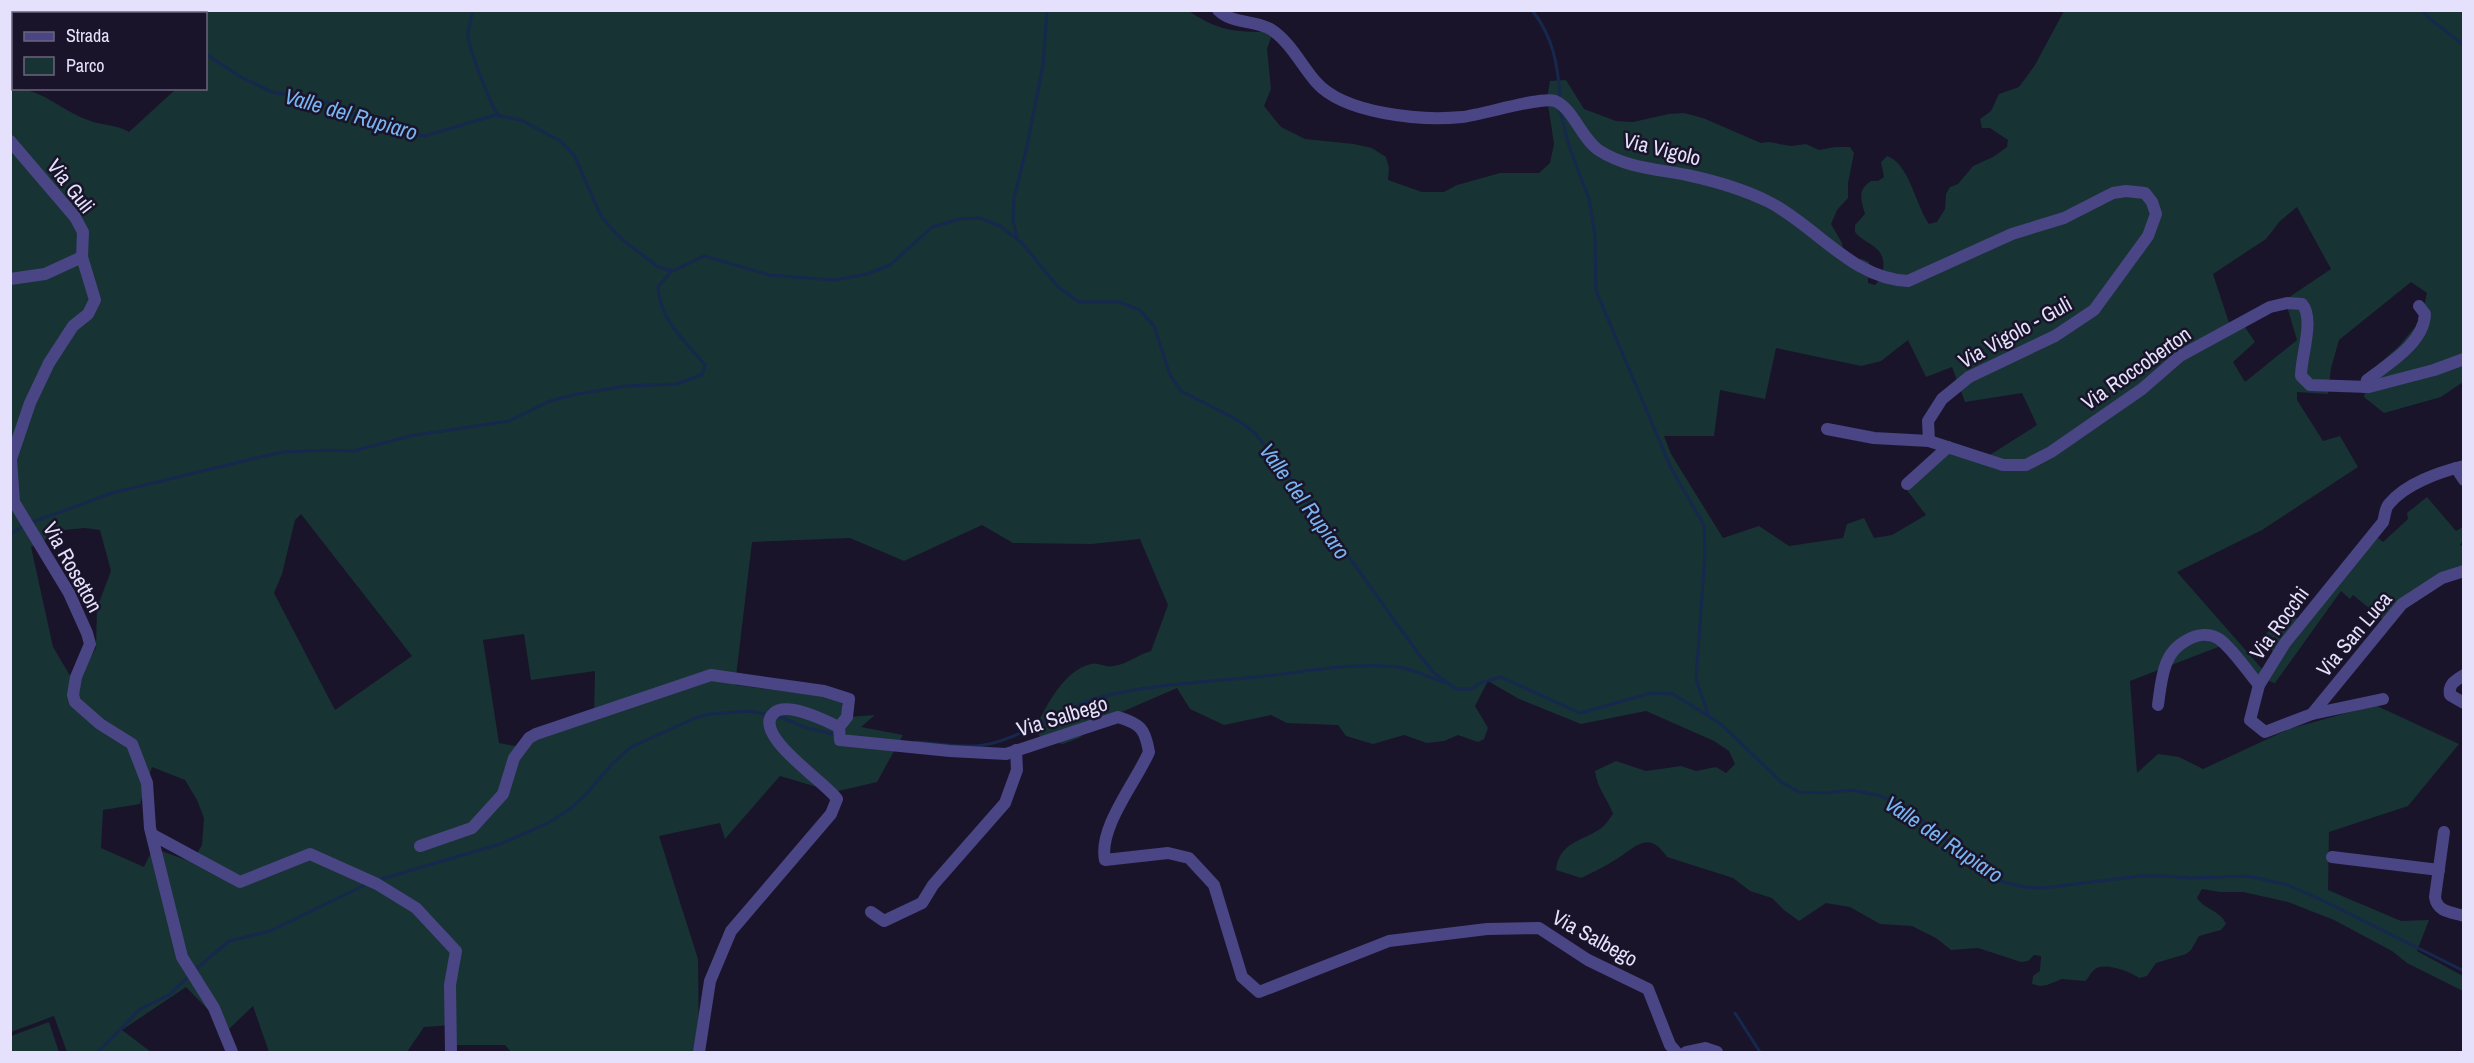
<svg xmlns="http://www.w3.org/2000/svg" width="2474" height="1063" viewBox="0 0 2474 1063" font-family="'Archivo Narrow',sans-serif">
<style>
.green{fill:#183333;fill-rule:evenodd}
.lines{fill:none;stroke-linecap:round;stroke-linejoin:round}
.stream{stroke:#16284d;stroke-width:3}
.minor{stroke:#4a4584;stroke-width:12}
.labels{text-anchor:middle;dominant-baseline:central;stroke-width:5;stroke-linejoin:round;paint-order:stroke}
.street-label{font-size:21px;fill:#e5e1fc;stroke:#19142a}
.water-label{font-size:22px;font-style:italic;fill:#7ab4f0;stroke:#19142a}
</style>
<rect width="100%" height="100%" fill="#19142a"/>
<g class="green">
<path d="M 101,11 L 1189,11 C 1219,32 1237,32 1273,32 L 1267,49 L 1271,89 L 1264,106 L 1281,127 L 1305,139 L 1354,144 L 1372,148 L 1386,157 L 1389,168 L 1388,180 L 1422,192 L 1444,192 L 1457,185 L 1500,173 L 1539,173 L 1550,163 L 1554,144 L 1547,98 L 1550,81 L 1566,80 L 1584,109 L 1616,121 L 1633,122 L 1669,114 L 1684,113 L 1703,118 L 1761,143 L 1769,142 L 1791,146 L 1806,144 L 1819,150 L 1835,147 L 1850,147 L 1854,153 L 1848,183 L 1848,198 L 1837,210 L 1831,224 L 1842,243 L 1843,251 L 1854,260 L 1862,259 L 1869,262 L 1868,283 L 1875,285 C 1884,277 1887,260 1878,250 C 1871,243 1861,240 1855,232 L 1855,225 L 1865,214 C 1861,200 1857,190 1871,181 L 1878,181 L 1884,177 L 1881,162 L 1887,156 C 1909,163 1916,206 1929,224 L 1937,222 L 1945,209 L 1946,194 L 1950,187 L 1958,184 L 1973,166 L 1993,157 L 2007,147 L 2008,140 L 1990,128 L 1982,128 L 1980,119 L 1991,111 L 1999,94 L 2019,87 L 2035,65 L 2064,11 L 2463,11 L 2463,382 L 2441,397 L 2384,413 L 2364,397 L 2369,373 L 2399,346 L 2421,320 L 2427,293 L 2411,282 L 2339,340 L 2331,368 L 2328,394 L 2297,392 L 2297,400 L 2323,441 L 2340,436 L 2358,467 L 2262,530 L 2177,572 L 2263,670 L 2273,653 L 2266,634 L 2283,615 L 2298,618 L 2361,552 L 2378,538 L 2383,542 L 2408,519 L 2407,513 L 2427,497 L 2456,531 L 2463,527 L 2463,540 L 2460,545 L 2463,546 L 2463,570 L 2385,621 L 2353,595 L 2350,599 L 2341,591 L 2275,683 L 2256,677 L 2226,644 L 2130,681 L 2137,773 L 2158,754 L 2179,757 L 2203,769 L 2289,729 L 2375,705 L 2459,744 L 2408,806 L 2329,832 L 2328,890 L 2401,921 L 2429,920 L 2417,951 L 2463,976 L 2463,991 L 2407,963 L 2392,951 L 2334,920 L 2288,902 L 2243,892 L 2220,892 L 2202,889 L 2197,898 C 2205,910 2220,910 2226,924 L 2221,930 L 2199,936 L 2191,950 L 2186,954 L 2156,963 L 2147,976 L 2139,978 C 2131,972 2103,961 2094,970 C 2090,973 2089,978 2085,981 L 2062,979 L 2047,985 L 2040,986 L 2032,984 L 2033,976 L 2040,971 L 2041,956 L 2034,955 L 2028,961 L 2021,962 L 1978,948 L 1951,950 L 1936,938 L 1912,926 L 1880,924 L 1850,907 L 1826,903 L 1799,921 L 1784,910 L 1772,898 L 1750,891 L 1733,878 L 1667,857 C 1648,829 1636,847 1615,860 C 1604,867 1593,872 1581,878 L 1556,870 C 1559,843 1580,842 1600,829 C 1606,825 1609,819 1613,814 C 1607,797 1597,789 1595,771 L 1616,761 L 1646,771 L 1681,766 L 1696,771 L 1716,767 L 1726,773 L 1735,764 L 1729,751 L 1714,741 L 1646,711 L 1581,724 L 1519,699 L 1488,681 L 1475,706 L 1488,728 L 1484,739 L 1478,742 L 1458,735 L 1444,741 L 1427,743 L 1404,735 L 1373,744 L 1346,736 L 1338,725 L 1287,723 L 1271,715 L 1224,725 L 1190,709 L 1177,688 L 1101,721 L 1079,738 L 1063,744 L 1042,740 L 1035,729 C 1046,706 1064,670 1091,664 C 1098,662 1106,668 1113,666 C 1128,664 1137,655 1151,651 L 1168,605 L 1140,539 L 1091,544 L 1013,543 L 982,525 L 904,561 L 850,538 L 752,542 L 735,685 L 839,698 L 847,717 L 875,715 L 861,727 L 903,735 L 877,782 L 834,792 L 780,776 L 725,839 L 720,823 L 659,836 L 698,959 L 699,1046 L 696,1052 L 511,1052 L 505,1045 L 454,1045 L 453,1025 L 424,1027 L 407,1052 L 269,1052 L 253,1006 L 228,1030 L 186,987 L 122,1030 L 151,1052 L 67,1052 L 54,1016 L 11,1032 L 11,85 L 13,86 L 14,88 C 42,89 62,111 88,120 C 102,126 116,124 129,132 L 176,89 L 206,88 L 206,14 L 107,14 ZM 2297,207 L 2331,269 L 2285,300 L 2297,340 L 2245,382 L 2233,362 L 2255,342 L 2245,327 L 2231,329 L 2213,274 L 2266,239 L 2280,221 ZM 1908,340 L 1926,377 L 1952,367 L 1965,402 L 2022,393 L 2037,425 L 1982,460 L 1945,452 L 1906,489 L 1926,515 L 1892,535 L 1874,538 L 1864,518 L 1847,524 L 1843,538 L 1789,546 L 1759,526 L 1723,538 L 1671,454 L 1664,436 L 1714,436 L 1720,390 L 1765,399 L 1776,348 L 1861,366 L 1881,361 ZM 301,514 L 412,656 L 335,710 L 274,593 L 282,574 L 295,520 ZM 85,528 L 100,530 L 111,571 L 97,608 L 96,648 L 83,670 L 72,679 L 53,647 L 31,547 L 64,530 ZM 524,634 L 531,680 L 595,671 L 594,715 L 536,734 L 515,746 L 499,743 L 483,640 ZM 152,767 L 185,780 L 197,800 L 204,818 L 202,845 L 192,862 L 153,848 L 144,867 L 101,848 L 103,810 L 140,804 Z"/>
<polygon points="49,1022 59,1052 11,1052 11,1036"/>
</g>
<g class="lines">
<g class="stream">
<polyline points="121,10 126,14"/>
<path d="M 473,10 C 471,18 469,27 468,34 C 468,48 491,106 499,116"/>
<path d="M 1532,10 C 1553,37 1558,64 1560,98"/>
<polyline points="2422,10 2429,18 2464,45"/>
<polyline points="206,54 241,77 272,92 326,102 393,131 425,136 495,115 521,120 560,141 574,155 601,216 618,236 658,267 673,271 704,256 769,275 835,280 867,274 890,265 932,227 960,219 980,218 1000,226 1022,243 1058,287 1079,302 1119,302 1140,310 1154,326 1170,375 1181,391 1236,419 1254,432 1313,507 1415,649 1434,673 1456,689 1471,689 1480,683 1501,677 1580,713 1651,693 1673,694 1721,724 1781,782 1799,792 1826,793 1851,790 1881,796 1911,812 1935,830 1970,860 2000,881 2024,887 2043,888 2140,876 2165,876 2191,878 2247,876 2266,880 2288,885 2326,902 2464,971"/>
<polyline points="1560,111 1569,146 1589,199 1595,236 1596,291 1671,468 1704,525 1705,554 1696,679 1708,714"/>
<polyline points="1017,238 1013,220 1014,198 1027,146 1043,65 1047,10"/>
<path d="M 30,523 L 112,493 L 252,459 L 283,452 L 329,450 L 353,451 L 410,436 L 509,421 L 550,401 L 577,394 L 626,386 L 676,384 L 702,375 L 705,365 C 685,341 660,320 658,287 L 671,272"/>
<polyline points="10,534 24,526"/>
<polyline points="778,716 807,728 837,735"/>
<path d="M 916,742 C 935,743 955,747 975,746 C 1012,745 1059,709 1097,698 C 1145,685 1206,682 1255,677 C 1302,673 1348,662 1396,667 C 1412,668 1428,677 1443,682"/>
<polyline points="378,880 500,844 548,823 570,809 586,794 613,763 631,747 695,718 710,714 750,711 769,715"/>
<polyline points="196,969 229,941 270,931 367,884"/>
<polyline points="1735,1013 1760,1052"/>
<polyline points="98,1052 140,1009 169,995 189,976"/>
</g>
<g class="minor">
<polyline points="26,10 27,14"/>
<path d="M 1218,10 C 1233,25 1255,19 1272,30 C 1290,42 1302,66 1316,82 C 1344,114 1421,121 1462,117 C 1482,115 1541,96 1555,101 C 1573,108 1582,140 1600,151 C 1627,168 1657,169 1687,175 C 1715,181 1743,189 1769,202 C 1816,226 1852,279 1908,281 L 2012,234 L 2064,218 L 2113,193 L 2126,191 L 2145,193 L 2152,202 L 2156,214 L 2148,236 L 2094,310 L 2055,336 L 1969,377 L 1942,399 L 1928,421 L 1929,441"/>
<polyline points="10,74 14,73"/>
<polyline points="10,141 75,217 83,232 82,257 95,300 88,314 73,326 49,363 30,403 11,459 14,502 69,593 87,633 90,644 76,677 73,695 75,702 100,724 132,744 147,783 150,828 182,957 214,1008 232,1052"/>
<polyline points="10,279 45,274 82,257"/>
<path d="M 2365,387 L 2367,380 C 2388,364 2424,343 2425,314 L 2419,306"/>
<path d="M 1827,429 L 1874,438 L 1929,441 L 2003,465 L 2026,465 L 2051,452 L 2142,389 L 2180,356 L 2270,307 L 2287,303 L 2302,304 C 2315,319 2301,356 2301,376 L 2310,385 L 2369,387 L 2434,370 L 2464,359"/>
<polyline points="2456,468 2464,480"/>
<polyline points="1907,484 1948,447"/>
<path d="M 2464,675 C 2455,681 2448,684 2450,695 L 2464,703"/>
<path d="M 2383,699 L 2312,714 L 2265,732 L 2250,720 L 2259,685 L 2285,643 L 2383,522 C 2385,516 2385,508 2389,504 C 2405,484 2439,472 2464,466"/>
<path d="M 2158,705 C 2160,691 2161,677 2166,664 C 2173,644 2200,627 2219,639 C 2232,648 2248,672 2259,685"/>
<polyline points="2312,714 2402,604 2442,578 2464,571"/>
<path d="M 2444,832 L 2435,897 C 2437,912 2451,912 2464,916"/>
<polyline points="153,835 240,882 310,854 377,884 416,908 456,951 450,985 451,1052"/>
<path d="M 420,846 L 472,828 L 503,794 L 514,758 L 529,738 L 536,734 L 711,675 L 824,691 L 849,699 L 847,717 L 839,727 L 840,740 L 950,751 L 1006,754 L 1118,717 C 1141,724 1145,729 1149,752 C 1136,782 1098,828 1105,860 L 1168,853 L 1189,858 L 1214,885 L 1242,977 L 1259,992 L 1389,941 L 1487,929 L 1539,928 L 1588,960 L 1648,989 L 1670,1045 L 1676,1052"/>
<polyline points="2332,857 2439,870"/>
<polyline points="871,912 884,921 922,903 933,885 1005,803 1017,770 1016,750"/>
<path d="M 699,1052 L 710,981 L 731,931 L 831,814 L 837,799 C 827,783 750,734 774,713 C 787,701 826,721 839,727"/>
<polyline points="1686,1052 1705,1048 1717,1052"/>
</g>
</g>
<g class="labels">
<g class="street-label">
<text transform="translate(1662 149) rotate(14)">Via Vigolo</text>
<text transform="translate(71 186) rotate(52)">Via Guli</text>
<text transform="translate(2015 332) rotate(-29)">Via Vigolo - Guli</text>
<text transform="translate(2136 368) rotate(-35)">Via Roccoberton</text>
<text transform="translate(73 567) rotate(61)">Via Rosetton</text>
<text transform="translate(2279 623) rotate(-54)">Via Rocchi</text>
<text transform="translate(2354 634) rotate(-50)">Via San Luca</text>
<text transform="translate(1062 716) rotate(-17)">Via Salbego</text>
<text transform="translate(1595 938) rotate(29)">Via Salbego</text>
</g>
<g class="water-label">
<text transform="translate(351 114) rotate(16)">Valle del Rupiaro</text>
<text transform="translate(1305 501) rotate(54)">Valle del Rupiaro</text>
<text transform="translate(1944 839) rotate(34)">Valle del Rupiaro</text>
</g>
</g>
<rect width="2474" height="1063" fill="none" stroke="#e5e1fc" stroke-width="24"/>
<rect x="12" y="12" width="195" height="78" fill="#19142a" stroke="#6b667e" stroke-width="1.5"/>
<rect x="24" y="32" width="30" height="9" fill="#4a4584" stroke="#6b667e" stroke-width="1.5"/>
<text x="66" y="42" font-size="18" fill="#e5e1fc">Strada</text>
<rect x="24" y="57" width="30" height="18" fill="#183333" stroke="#6b667e" stroke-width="1.5"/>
<text x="66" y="72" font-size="18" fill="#e5e1fc">Parco</text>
</svg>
